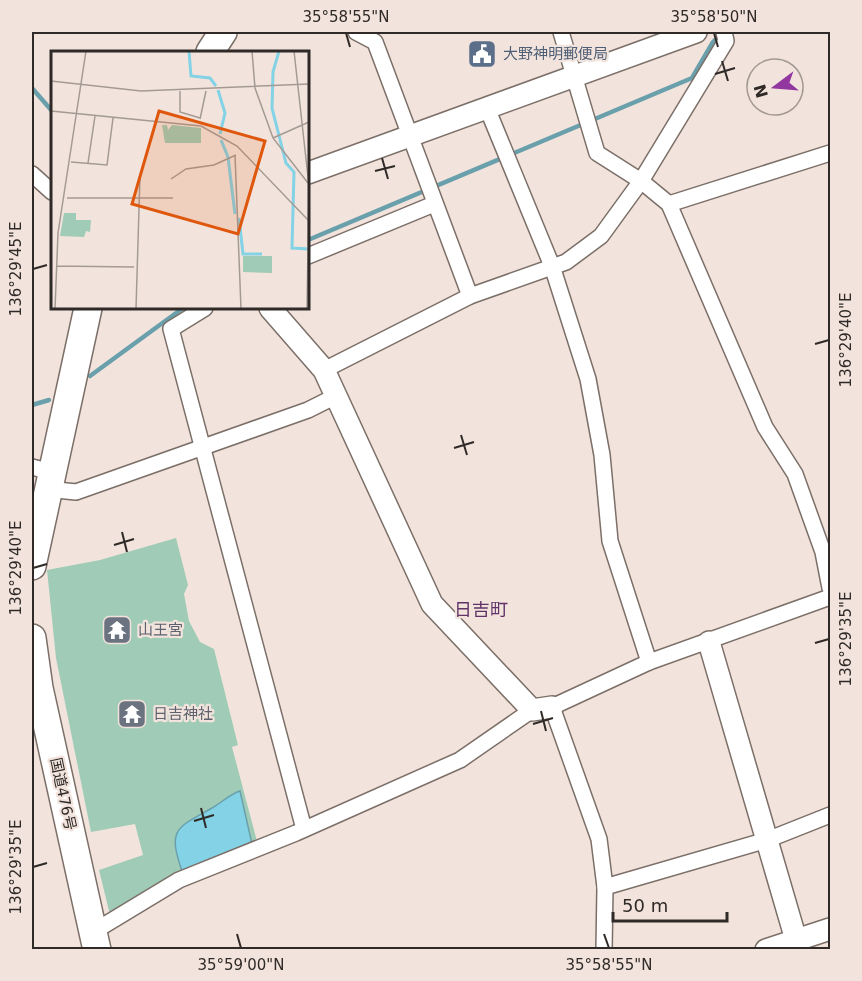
<svg xmlns="http://www.w3.org/2000/svg" width="862" height="981" viewBox="0 0 862 981" font-family="'DejaVu Sans','Noto Sans JP',sans-serif">
<style>
.green{fill:#a0cbb6}
.water{fill:#83d2e5;stroke:#6aa0ac;stroke-width:1.5}
.lines{fill:none;stroke-linecap:round;stroke-linejoin:round}
.stream{stroke:#6aa0ac;stroke-width:4.5}
.street-casing{stroke:#7b6f68;stroke-width:18}
.secondary-casing{stroke:#7b6f68;stroke-width:24}
.highway-casing{stroke:#7b6f68;stroke-width:30}
.street{stroke:#fff;stroke-width:15}
.secondary{stroke:#fff;stroke-width:21}
.highway{stroke:#fff;stroke-width:27}
.ticks{fill:none;stroke:#2f2a27;stroke-width:2}
.labels{text-anchor:middle;dominant-baseline:central;stroke-width:4.5;stroke-linejoin:round;paint-order:stroke}
.service-label{font-size:15px;fill:#4e5e75;stroke:#f2e4dd;text-anchor:start}
.worship-label{font-size:15px;fill:#5b616d;stroke:#f2e4dd;text-anchor:start}
.street-label{font-size:15px;fill:#2f2a27;stroke:#f2e4dd}
.quarter-label{font-size:18px;fill:#603367;stroke:#f2e4dd}
.inset-river{fill:none;stroke:#83d2e5;stroke-width:3}
.inset-road{fill:none;stroke:#a49a94;stroke-width:1.5}
.view{fill:#df570d;fill-opacity:0.15;stroke:#df570d;stroke-width:3}
.inset-edge{fill:none;stroke:#2f2a27;stroke-width:3}
.neatline{fill:none;stroke:#2f2a27;stroke-width:2}
.ticks-label{font-size:15px;text-anchor:middle;fill:#2f2a27}
</style>
<rect width="100%" height="100%" fill="#f2e4dd"/>
<polygon class="green" points="176,538 188,585 184,594 189,621 200,642 214,649 238,745 232,747 258,845 110,915 99,870 143,855 135,824 91,832 56,658 47,570 100,560"/>
<path class="water" d="M 240,791 L 252,844 L 182,871 C 167,828 177,828 212,808 C 221,803 230,794 240,791 Z"/>
<g class="lines">
<g class="stream">
<polyline points="32,88 52,111"/>
<polyline points="308,240 692,78 713,42 722,33"/>
<polyline points="90,376 183,308"/>
<polyline points="32,405 49,400"/>
</g>
<g class="street-casing">
<g id="street">
<polyline points="356,32 375,42 470,296"/>
<polyline points="561,32 597,153 641,181 669,204 765,427 795,474 823,552 830,588"/>
<polyline points="487,108 552,266 588,379 602,455 610,541 649,662"/>
<polyline points="32,174 52,192"/>
<polyline points="669,204 830,153"/>
<polyline points="308,256 434,204"/>
<polyline points="205,308 171,329 304,829"/>
<polyline points="324,370 470,296 566,262 601,236 641,181 726,41 724,32"/>
<polyline points="32,467 51,472"/>
<polyline points="47,489 76,492 308,410 334,397"/>
<polyline points="605,887 767,840 830,815"/>
<polyline points="93,932 179,880 296,833 460,760 532,710"/>
<polyline points="604,950 605,887 599,839 552,707 649,662 830,597"/>
</g>
</g>
<g class="secondary-casing">
<g id="secondary">
<polyline points="308,173 696,32"/>
<polyline points="270,308 324,370 432,604 532,710 552,707"/>
<polyline points="709,642 799,950"/>
<polyline points="766,950 830,929"/>
</g>
</g>
<g class="highway-casing">
<g id="highway">
<polyline points="210,52 223,32"/>
<polyline points="32,566 88,308"/>
<polyline points="32,638 39,688 97,950"/>
</g>
</g>
<use href="#street" class="street"/>
<use href="#secondary" class="secondary"/>
<use href="#highway" class="highway"/>
</g>
<path class="ticks" d="M 346,33 L 350,47M 714,33 L 718,47M 722,61 L 728,81M 715,74 L 735,68M 382,158 L 388,179M 375,171 L 395,166M 33,269 L 47,265M 815,344 L 829,340M 461,435 L 467,455M 454,448 L 474,442M 122,532 L 127,552M 114,545 L 134,539M 33,568 L 47,564M 815,643 L 829,639M 541,711 L 546,731M 533,724 L 553,718M 201,808 L 206,828M 194,821 L 214,815M 33,867 L 47,863M 237,934 L 241,948M 604,934 L 609,948"/>
<defs>
<g id="civic-square" transform="scale(1.5)"><rect x="-9" y="-9" width="18" height="18" rx="4" fill="#5c6f8a" stroke="#f2e4dd"/><path d="M-.6-6.5H3V-4.5H.6V-3L4-1V1h2V6H-6V1h2V-1L-.6-3ZM-1.2 2.5V6h2.4V2.5Z" fill="#fff"/></g>
<g id="temple-square" transform="scale(1.5)"><rect x="-9" y="-9" width="18" height="18" rx="4" fill="#6b7280" stroke="#f2e4dd"/><path d="M0-6L5-2H3V0L6.5 2.5H4V6H1.5V3h-3V6H-4V2.5H-6.5L-3 0V-2H-5Z" fill="#fff"/></g>
</defs>
<g fill-rule="evenodd">
<use href="#civic-square" x="482" y="54"/>
<use href="#temple-square" x="117" y="630"/>
<use href="#temple-square" x="132" y="714"/>
</g>
<g class="labels">
<g class="service-label">
<text x="503" y="54">大野神明郵便局</text>
</g>
<g class="worship-label">
<text x="138" y="630">山王宮</text>
<text x="153" y="714">日吉神社</text>
</g>
<g class="street-label">
<text transform="translate(63 794) rotate(78)">国道476号</text>
</g>
<g class="quarter-label">
<text x="481" y="609">日吉町</text>
</g>
</g>
<g transform="translate(51 51)">
<rect width="258" height="258" fill="#f2e4dd"/>
<path d="M 111,74 L 116,74 L 117,79 L 121,74 L 150,77 L 150,92 L 114,92 ZM 13,162 L 25,162 L 25,169 L 40,169 L 39,181 L 35,180 L 33,186 L 9,185 ZM 192,205 L 221,205 L 221,222 L 192,221 Z" fill="#a0cbb6"/>
<path class="inset-river" d="M 138,0 L 140,25 L 159,27 L 165,35M 228,0 L 222,21 L 221,57 L 235,112 L 243,121 L 241,197 L 258,198M 167,39 L 174,62 L 169,83M 170,89 L 177,106 L 184,163M 188,167 L 192,203 L 211,203"/>
<path class="inset-road" d="M 201,0 L 204,37 L 222,87 L 257,132M 243,0 L 258,135 L 256,258M 0,30 L 90,40 L 258,33M 129,40 L 129,61 L 149,67M 0,60 L 150,75 L 186,95 L 258,170M 149,68 L 155,40M 222,87 L 258,71M 184,104 L 190,258M 20,111 L 56,114 L 62,67M 37,112 L 44,65M 120,128 L 135,118 L 163,114 L 185,104M 16,147 L 122,147M 6,215 L 83,216M 4,258 L 7,182 L 35,0M 85,258 L 89,124"/>
<path class="view" d="M 108,60 L 214,90 L 187,183 L 81,153 Z"/>
<rect width="258" height="258" class="inset-edge"/>
</g>
<rect width="862" height="981" fill="none" stroke="#f2e4dd" stroke-width="66"/>
<g transform="translate(775 87) rotate(254)"><circle r="28" fill="#f2e4dd" stroke="#a49a94" stroke-width="1.5"/>
<path d="M0-4.5L10 22L0 15L-10 22Z" fill="#9236a0"/>
<text y="-9" font-size="16" font-weight="bold" text-anchor="middle" fill="#2f2a27">N</text>
</g>
<path d="M613 912v9h114v-9" fill="none" stroke="#2f2a27" stroke-width="3"/>
<text x="622" y="912" font-size="18" fill="#2f2a27" stroke="#f2e4dd" stroke-width="4.5" paint-order="stroke">50 m</text>
<rect x="33" y="33" width="796" height="915" class="neatline"/>
<g class="ticks-label">
<text x="346" y="22">35°58'55"N</text>
<text x="714" y="22">35°58'50"N</text>
<text transform="translate(16 269) rotate(-90)" y="5">136°29'45"E</text>
<text transform="translate(846 340) rotate(-90)" y="5">136°29'40"E</text>
<text transform="translate(16 568) rotate(-90)" y="5">136°29'40"E</text>
<text transform="translate(846 639) rotate(-90)" y="5">136°29'35"E</text>
<text transform="translate(16 867) rotate(-90)" y="5">136°29'35"E</text>
<text x="241" y="970">35°59'00"N</text>
<text x="609" y="970">35°58'55"N</text>
</g>
</svg>
